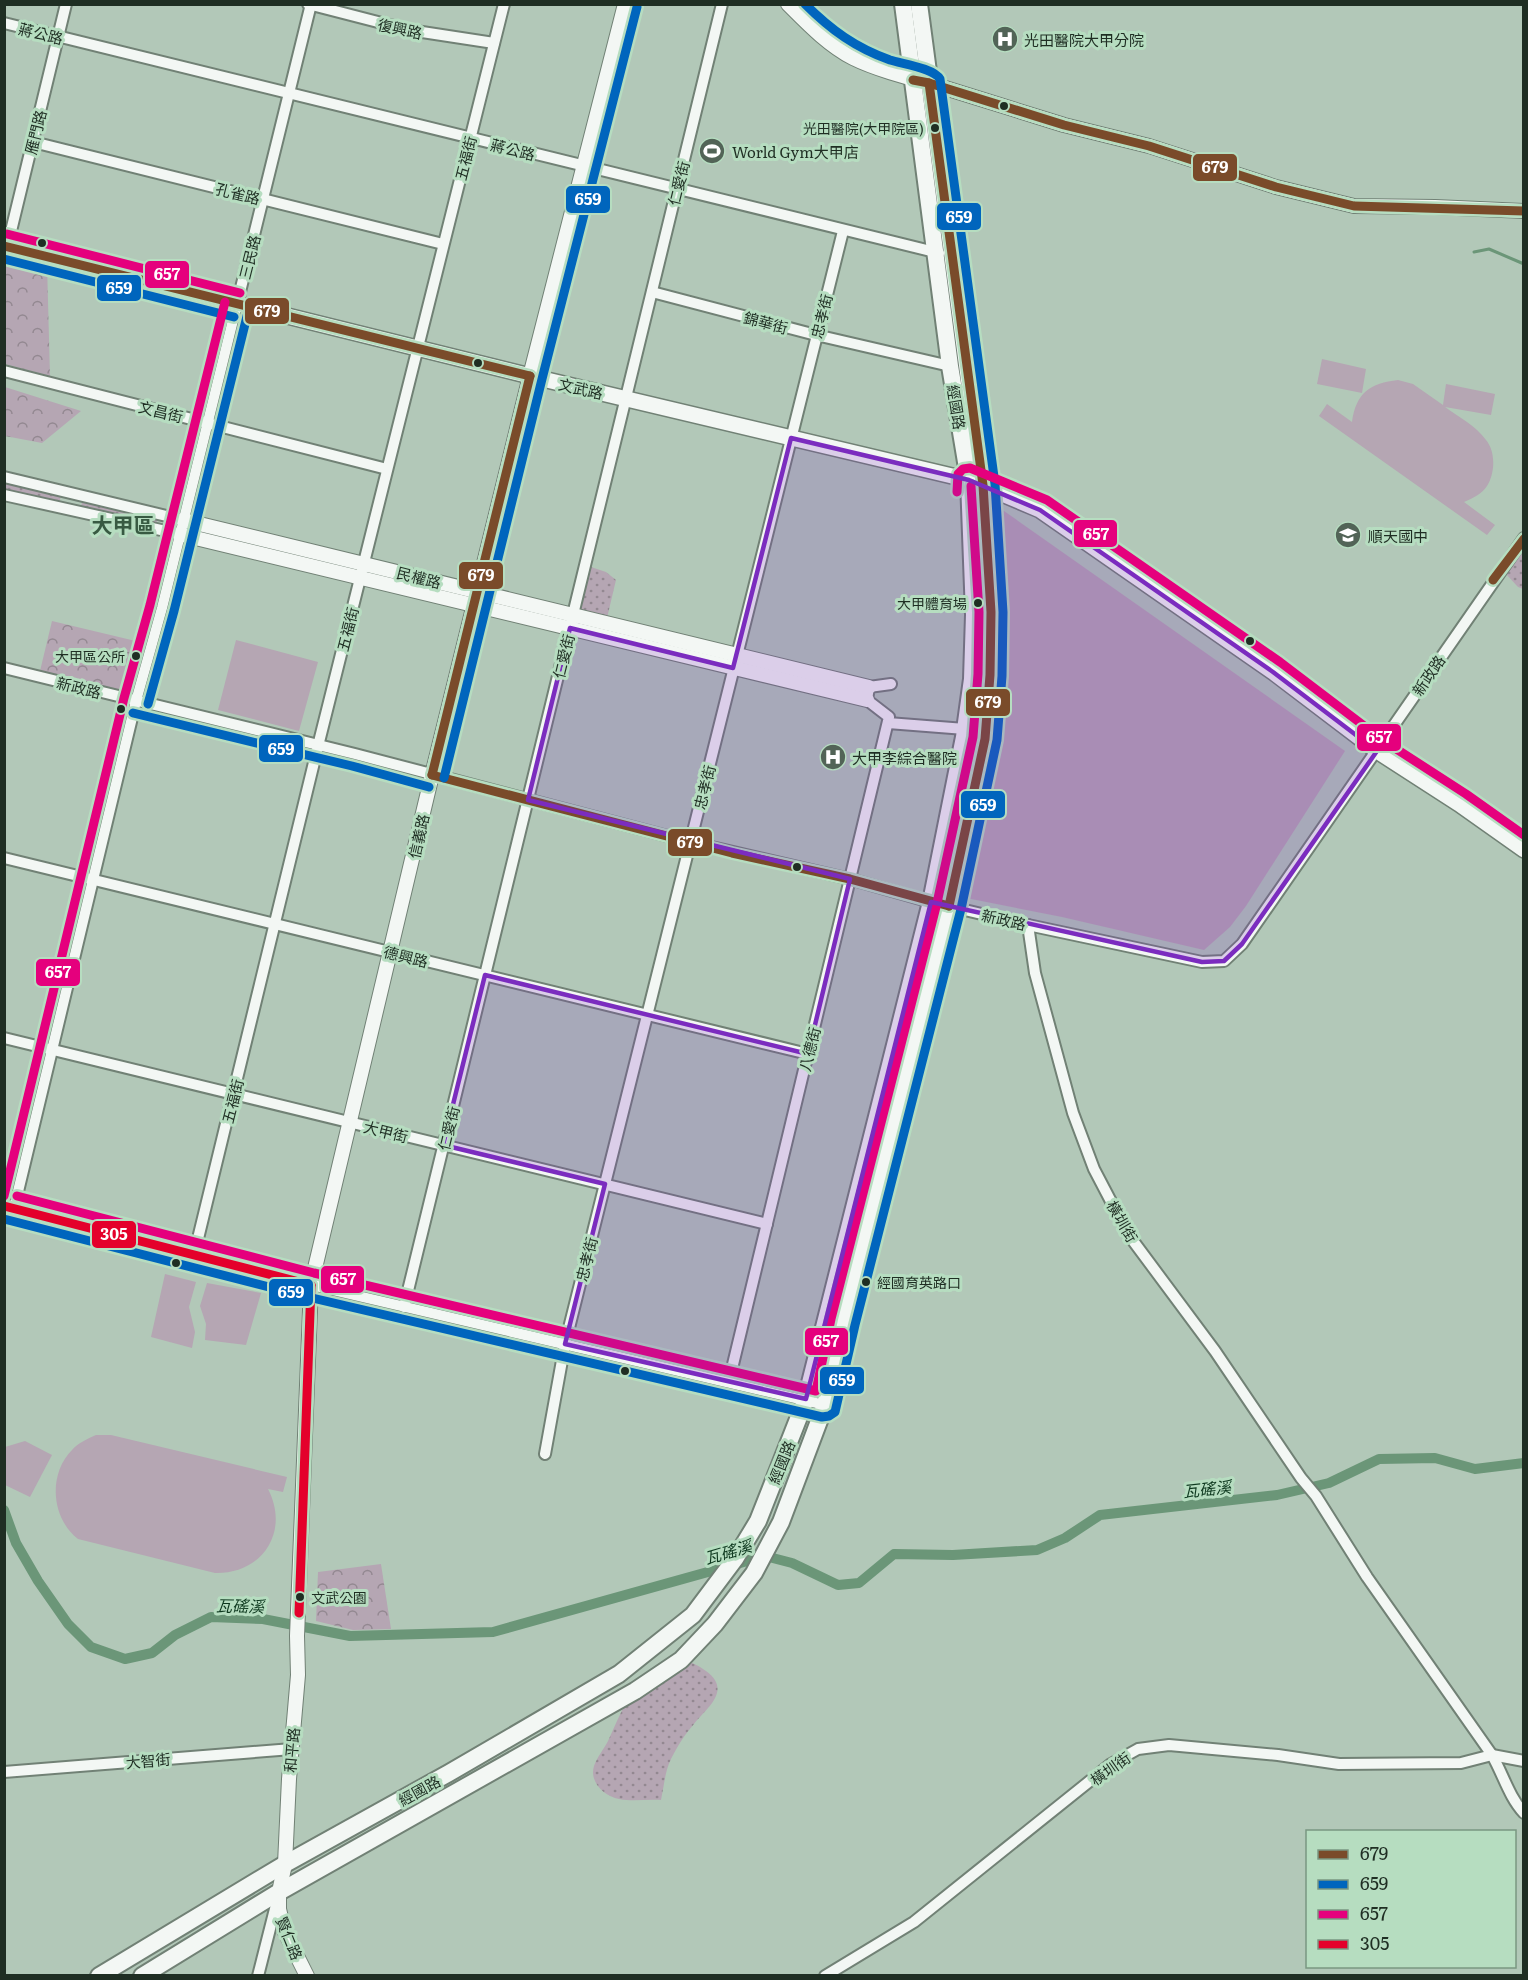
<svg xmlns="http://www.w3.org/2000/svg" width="1528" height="1980" viewBox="0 0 1528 1980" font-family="Literata,'Noto Sans TC',serif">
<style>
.grass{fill:url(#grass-dots)}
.park{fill:url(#park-crowns)}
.garden{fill:#b5a6b3}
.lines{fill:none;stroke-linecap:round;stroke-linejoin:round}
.stream{stroke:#6b9678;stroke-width:3}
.canal{stroke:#6b9678;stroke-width:10}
.minor-casing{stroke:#718175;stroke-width:14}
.tertiary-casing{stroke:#718175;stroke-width:16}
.secondary-casing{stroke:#718175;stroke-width:18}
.primary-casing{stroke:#718175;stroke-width:20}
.minor{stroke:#f3f7f4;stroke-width:10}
.tertiary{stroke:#f3f7f4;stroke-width:14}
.secondary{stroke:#f3f7f4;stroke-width:15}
.primary{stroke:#f3f7f4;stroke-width:16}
.bus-1-casing{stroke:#b6ddc0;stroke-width:14}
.bus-2-casing{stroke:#b6ddc0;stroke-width:14}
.bus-3-casing{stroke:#b6ddc0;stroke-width:14}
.bus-4-casing{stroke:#b6ddc0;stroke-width:14}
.bus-1{stroke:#7a4b2a;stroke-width:9}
.bus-2{stroke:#0065bd;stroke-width:9}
.bus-3{stroke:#e5007d;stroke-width:9}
.bus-4{stroke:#e4002b;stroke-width:9}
.marked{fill:#7b2cbf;fill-opacity:0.2;stroke:#7b2cbf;stroke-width:4.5;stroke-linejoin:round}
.bus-dot{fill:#1f2e23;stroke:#b6ddc0;stroke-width:2}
.labels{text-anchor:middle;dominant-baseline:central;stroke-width:6;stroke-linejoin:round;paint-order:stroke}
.bus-label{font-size:14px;fill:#1f2e23;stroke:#b6ddc0;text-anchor:end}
.street-label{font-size:15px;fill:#1f2e23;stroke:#b6ddc0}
.poi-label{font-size:15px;fill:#1f2e23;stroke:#b6ddc0;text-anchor:start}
.water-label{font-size:16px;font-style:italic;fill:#0d381e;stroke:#b6ddc0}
.district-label{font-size:21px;font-weight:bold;fill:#385a42;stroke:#b6ddc0}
.line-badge{stroke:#b6ddc0;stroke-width:2}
.badge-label{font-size:16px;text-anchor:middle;font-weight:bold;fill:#fff}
</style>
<defs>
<pattern id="grass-dots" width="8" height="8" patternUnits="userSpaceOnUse" patternTransform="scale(1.5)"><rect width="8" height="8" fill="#b5a6b3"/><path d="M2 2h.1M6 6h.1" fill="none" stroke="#938891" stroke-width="1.8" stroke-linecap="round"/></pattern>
<pattern id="park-crowns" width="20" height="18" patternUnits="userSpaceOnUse" patternTransform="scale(1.5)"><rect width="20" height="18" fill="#b5a6b3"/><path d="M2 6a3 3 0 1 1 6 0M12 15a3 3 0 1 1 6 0" fill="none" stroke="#938891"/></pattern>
</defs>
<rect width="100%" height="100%" fill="#b2c8b8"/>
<g class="grass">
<polygon points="5,482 61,495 59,505 5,492"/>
<polygon points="83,499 158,517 156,527 80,510"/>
<polygon points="1523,548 1523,589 1518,587 1505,573"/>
<polygon points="588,566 606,572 616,580 607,618 577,610"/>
<path d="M 685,1662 C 693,1662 699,1666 706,1671 C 732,1690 708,1707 694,1724 C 685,1734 677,1747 671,1759 C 665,1771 664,1786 661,1800 C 647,1799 633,1802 619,1799 C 604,1796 589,1782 594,1766 C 597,1757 604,1749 608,1741 C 614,1728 619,1715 626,1703 Z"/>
</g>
<g class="park">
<polygon points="7,255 47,263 50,376 5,364 4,265"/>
<polygon points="4,387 5,387 81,411 42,443 5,436"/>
<polygon points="52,621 144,643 132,693 40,671"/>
<polygon points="381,1564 391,1629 353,1630 316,1621 318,1572"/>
</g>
<g class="garden">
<polygon points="1322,359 1366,369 1362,393 1317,384"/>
<path d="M 1398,380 L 1413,384 L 1443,405 L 1446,384 L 1495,394 L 1491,415 L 1445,407 C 1459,417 1476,426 1486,440 C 1496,452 1495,473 1487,486 C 1482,494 1473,498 1464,502 L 1495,525 L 1487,535 L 1319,416 L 1327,404 L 1352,422 C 1356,393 1370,383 1398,380 Z"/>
<polygon points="996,508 1004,511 1345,751 1246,906 1230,927 1204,950 1062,917 956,896 955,892 988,769 999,709 1001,631 991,510"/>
<polygon points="236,640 318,662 299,731 218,710"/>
<polygon points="165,1274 196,1282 189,1307 195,1332 192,1348 151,1337"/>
<polygon points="207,1283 261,1293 246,1345 205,1340 206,1324 200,1306"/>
<path d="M 96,1435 L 111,1435 L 287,1477 L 283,1492 L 268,1489 C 290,1531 263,1574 215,1573 L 78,1539 C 51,1518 48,1474 72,1450 C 78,1443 87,1439 96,1435 Z"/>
<polygon points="25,1441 52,1455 30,1497 5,1485 5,1447"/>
</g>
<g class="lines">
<polyline class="stream" points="1474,252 1489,249 1524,264"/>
<polyline class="canal" points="4,1510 16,1543 38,1581 68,1624 91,1647 125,1659 152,1653 175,1635 211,1617 263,1619 350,1636 493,1632 765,1556 792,1563 838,1585 859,1583 894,1554 953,1555 1037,1550 1065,1538 1100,1515 1277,1495 1329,1483 1379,1459 1435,1458 1475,1469 1524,1463"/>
<g class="minor-casing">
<g id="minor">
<polyline points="308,4 409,30 494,43"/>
<polyline points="4,23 939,253"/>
<polyline points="33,142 443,244"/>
<polyline points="4,260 66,4"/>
<polyline points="652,292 816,335 950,366"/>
<polyline points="4,371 387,469"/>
<polyline points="4,477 183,520"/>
<polyline points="4,495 179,534"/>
<polyline points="4,668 355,754 690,842 850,879 931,902 1028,925 1202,962 1224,961 1242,944 1524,538"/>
<polyline points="888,723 965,729"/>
<polyline points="4,858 808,1054"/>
<path d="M 1028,925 L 1035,973 L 1073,1113 L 1094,1169 L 1128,1234 L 1215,1351 L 1301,1478 L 1316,1496 L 1367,1577 L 1492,1755 C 1503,1774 1509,1797 1524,1813"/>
<polyline points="4,1038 767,1224"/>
<polyline points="4,1206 311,1285 825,1405"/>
<polyline points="14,1208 136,701 162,608 311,4"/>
<polyline points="194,1255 318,746 504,4"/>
<polyline points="404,1307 722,4"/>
<polyline points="729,1381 889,717 867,700 869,687 891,684"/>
<polyline points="545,1454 565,1344 843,231"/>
<polyline points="4,1772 292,1749"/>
<polyline points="258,1976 277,1901"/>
<polyline points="825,1976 914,1922 1111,1764 1138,1749 1169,1745 1278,1755 1339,1764 1461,1763 1492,1755 1524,1761"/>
</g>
</g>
<g class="tertiary-casing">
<g id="tertiary">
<path d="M 788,4 C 808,24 828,45 853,58 C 873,68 907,78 929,83 L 1064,125 L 1149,146 L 1276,187 L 1354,206 L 1435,207 L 1524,211"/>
<polyline points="183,520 869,687"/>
<polyline points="179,534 867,700"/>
<polyline points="307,1976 284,1930 279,1909 279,1892 285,1864 289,1779 298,1675 297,1636 311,1285 432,775 530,376 625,4"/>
</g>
</g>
<g class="secondary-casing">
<polyline id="secondary" points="4,246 530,376 969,480 1040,510 1273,672 1377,751 1459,804 1524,850"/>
</g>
<g class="primary-casing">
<g id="primary">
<polyline points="99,1976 285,1864 449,1773 619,1674 693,1615 735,1559 758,1521 806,1399 931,902 964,737 972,679 974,615 969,480 950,366 903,4"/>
<polyline points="142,1976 279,1892 635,1691 681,1660 715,1624 754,1573 781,1522 825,1405 843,1322 949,906 985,739 990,675 991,612 983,485 919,4"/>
</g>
</g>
<use href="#minor" class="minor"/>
<use href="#tertiary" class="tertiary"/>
<use href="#secondary" class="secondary"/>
<use href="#primary" class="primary"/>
<g class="bus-1-casing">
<g id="bus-1">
<polyline points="913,80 929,83 1064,125 1149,146 1276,187 1354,206 1524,211"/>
<polyline points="929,83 983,485 991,612 990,675 985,739 949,906"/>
<polyline points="4,246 530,376"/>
<polyline points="1493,580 1524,539"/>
<polyline points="432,775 732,853 850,879 949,906"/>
<polyline points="432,775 530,376"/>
</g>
</g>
<g class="bus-2-casing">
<g id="bus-2">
<polyline points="4,259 234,317"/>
<polyline points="148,704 174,611 249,308"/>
<polyline points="133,713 352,766 429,787"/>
<polyline points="444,778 542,379 637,7"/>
<path d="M 4,1219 L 308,1297 L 822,1417 L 829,1416 L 835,1412 L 855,1325 L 961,909 L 997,740 L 1002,676 L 1003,612 L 995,484 L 940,79 C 934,68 903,64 890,60 C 856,48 831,30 805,4"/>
</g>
</g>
<g class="bus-3-casing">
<g id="bus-3">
<polyline points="7,234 240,293"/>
<polyline points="957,492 958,474 963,469 970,468 1047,500 1280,662 1384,741 1466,794 1524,835"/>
<polyline points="4,1196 124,698 150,605 225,302"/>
<polyline points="17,1196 314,1273 816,1391 831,1319 937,903 973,737 978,674 979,612 971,486"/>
</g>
</g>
<g class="bus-4-casing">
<g id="bus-4">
<polyline points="4,1206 311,1285"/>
<polyline points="299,1613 311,1285"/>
</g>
</g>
<use href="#bus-1" class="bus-1"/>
<use href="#bus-2" class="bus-2"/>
<use href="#bus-3" class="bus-3"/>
<use href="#bus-4" class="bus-4"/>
</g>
<path class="marked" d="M 791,438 L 969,480 L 1040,510 L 1273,672 L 1377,751 L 1242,944 L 1224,961 L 1202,962 L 931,902 L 806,1399 L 565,1344 L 605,1184 L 443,1145 L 485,975 L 808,1054 L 850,879 L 528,800 L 570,628 L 733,668 Z"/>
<defs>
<g id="hospital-disc" transform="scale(1.35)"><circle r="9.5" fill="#526457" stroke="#b6ddc0"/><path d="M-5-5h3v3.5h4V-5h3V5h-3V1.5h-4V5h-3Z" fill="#fff"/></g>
<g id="stadium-disc" transform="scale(1.35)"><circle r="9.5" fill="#526457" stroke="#b6ddc0"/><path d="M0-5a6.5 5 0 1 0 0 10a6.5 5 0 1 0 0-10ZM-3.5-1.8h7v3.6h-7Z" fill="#fff"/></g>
<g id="school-disc" transform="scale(1.35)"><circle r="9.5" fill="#526457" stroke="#b6ddc0"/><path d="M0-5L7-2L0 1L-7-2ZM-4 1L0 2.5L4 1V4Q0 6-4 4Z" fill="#fff"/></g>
</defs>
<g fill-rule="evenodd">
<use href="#hospital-disc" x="1005" y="39"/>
<use href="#stadium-disc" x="712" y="151"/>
<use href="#school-disc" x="1348" y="535"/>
<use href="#hospital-disc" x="833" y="757"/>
</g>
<g class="bus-dot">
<circle cx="1004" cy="106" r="5"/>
<circle cx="935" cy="128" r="5"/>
<circle cx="42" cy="243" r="5"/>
<circle cx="478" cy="363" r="5"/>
<circle cx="978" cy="603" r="5"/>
<circle cx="1250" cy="641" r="5"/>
<circle cx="136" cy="656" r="5"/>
<circle cx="121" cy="709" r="5"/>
<circle cx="797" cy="867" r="5"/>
<circle cx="176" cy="1263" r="5"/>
<circle cx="866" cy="1282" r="5"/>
<circle cx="625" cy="1371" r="5"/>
<circle cx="300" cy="1597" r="5"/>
</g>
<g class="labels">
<g class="bus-label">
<text x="924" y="128">光田醫院(大甲院區)</text>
<text x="967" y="603">大甲體育場</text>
<text x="125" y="656">大甲區公所</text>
<text x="877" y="1282" text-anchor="start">經國育英路口</text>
<text x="311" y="1597" text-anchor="start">文武公園</text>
</g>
<g class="street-label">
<text transform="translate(400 28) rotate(12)">復興路</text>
<text transform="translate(41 33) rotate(14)">蔣公路</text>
<text transform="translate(35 132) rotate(-76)">雁門路</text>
<text transform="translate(513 149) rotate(14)">蔣公路</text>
<text transform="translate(465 158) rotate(-76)">五福街</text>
<text transform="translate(678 183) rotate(-76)">仁愛街</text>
<text transform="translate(238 193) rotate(14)">孔雀路</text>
<text transform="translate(249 257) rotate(-76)">三民路</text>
<text transform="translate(821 316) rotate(-76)">忠孝街</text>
<text transform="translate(766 322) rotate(15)">錦華街</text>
<text transform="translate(581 388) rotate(13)">文武路</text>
<text transform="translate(957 407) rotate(81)">經國路</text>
<text transform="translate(161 411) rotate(14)">文昌街</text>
<text transform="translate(419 577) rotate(14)">民權路</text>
<text transform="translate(347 629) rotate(-76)">五福街</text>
<text transform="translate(563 656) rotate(-76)">仁愛街</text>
<text transform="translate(1428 675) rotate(-56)">新政路</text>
<text transform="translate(79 687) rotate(14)">新政路</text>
<text transform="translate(704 787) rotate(-76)">忠孝街</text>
<text transform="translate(418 836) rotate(-77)">信義路</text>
<text transform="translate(1004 919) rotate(13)">新政路</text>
<text transform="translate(406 956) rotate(14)">德興路</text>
<text transform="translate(809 1049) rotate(-76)">八德街</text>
<text transform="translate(232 1101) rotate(-76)">五福街</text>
<text transform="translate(448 1128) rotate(-76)">仁愛街</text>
<text transform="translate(386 1131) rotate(14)">大甲街</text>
<text transform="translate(1123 1221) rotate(60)">橫圳街</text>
<text transform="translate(586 1259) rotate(-76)">忠孝街</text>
<text transform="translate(781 1462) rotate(-68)">經國路</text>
<text transform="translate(291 1750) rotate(-85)">和平路</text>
<text transform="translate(148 1760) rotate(-5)">大智街</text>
<text transform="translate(1110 1768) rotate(-35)">橫圳街</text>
<text transform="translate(419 1790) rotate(-29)">經國路</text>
<text transform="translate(290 1938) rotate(68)">賢仁路</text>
</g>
<g class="poi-label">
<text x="1024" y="39">光田醫院大甲分院</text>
<text x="732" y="151">World Gym大甲店</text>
<text x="1368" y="535">順天國中</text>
<text x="852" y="757">大甲李綜合醫院</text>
</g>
<g class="water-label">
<text transform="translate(1207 1488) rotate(-6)">瓦磘溪</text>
<text transform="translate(728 1551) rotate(-16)">瓦磘溪</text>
<text transform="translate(240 1605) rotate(1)">瓦磘溪</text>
</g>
<g class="district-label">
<text x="123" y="523">大甲區</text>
</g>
</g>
<g class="line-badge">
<rect x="1192" y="153" width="46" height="29" rx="6" fill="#7a4b2a"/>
<rect x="565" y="185" width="46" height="29" rx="6" fill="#0065bd"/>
<rect x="936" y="202" width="46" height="29" rx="6" fill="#0065bd"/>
<rect x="144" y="260" width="46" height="29" rx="6" fill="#e5007d"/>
<rect x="96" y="274" width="46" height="28" rx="6" fill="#0065bd"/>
<rect x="244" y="297" width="46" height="28" rx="6" fill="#7a4b2a"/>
<rect x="1073" y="519" width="45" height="29" rx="6" fill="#e5007d"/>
<rect x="458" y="561" width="46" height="29" rx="6" fill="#7a4b2a"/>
<rect x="965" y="688" width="46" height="29" rx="6" fill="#7a4b2a"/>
<rect x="1356" y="723" width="46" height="29" rx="6" fill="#e5007d"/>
<rect x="258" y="734" width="46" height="29" rx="6" fill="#0065bd"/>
<rect x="960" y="790" width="46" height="29" rx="6" fill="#0065bd"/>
<rect x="667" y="828" width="46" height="29" rx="6" fill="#7a4b2a"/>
<rect x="35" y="958" width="46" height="29" rx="6" fill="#e5007d"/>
<rect x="91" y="1220" width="46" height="29" rx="6" fill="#e4002b"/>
<rect x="320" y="1265" width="45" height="29" rx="6" fill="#e5007d"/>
<rect x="268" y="1278" width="46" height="29" rx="6" fill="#0065bd"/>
<rect x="804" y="1327" width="45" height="29" rx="6" fill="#e5007d"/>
<rect x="819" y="1366" width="46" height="29" rx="6" fill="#0065bd"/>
</g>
<g class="badge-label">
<text x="1215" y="173">679</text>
<text x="588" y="205">659</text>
<text x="959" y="223">659</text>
<text x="167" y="280">657</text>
<text x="119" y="294">659</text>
<text x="267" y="317">679</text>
<text x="1096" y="540">657</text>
<text x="481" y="581">679</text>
<text x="988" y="708">679</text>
<text x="1379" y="743">657</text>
<text x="281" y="755">659</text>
<text x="983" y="811">659</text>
<text x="690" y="848">679</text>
<text x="58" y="978">657</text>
<text x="114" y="1240">305</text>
<text x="343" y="1285">657</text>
<text x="291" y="1298">659</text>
<text x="826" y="1347">657</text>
<text x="842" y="1386">659</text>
</g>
<rect width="1528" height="1980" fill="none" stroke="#1f2e23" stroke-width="12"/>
<rect x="1306" y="1830" width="210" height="138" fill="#b6ddc0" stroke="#7a9781" stroke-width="1.5"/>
<rect x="1318" y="1850" width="30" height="9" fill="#7a4b2a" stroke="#7a9781" stroke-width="1.5"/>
<text x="1360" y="1860" font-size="18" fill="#1f2e23">679</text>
<rect x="1318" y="1880" width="30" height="9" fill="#0065bd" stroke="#7a9781" stroke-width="1.5"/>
<text x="1360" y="1890" font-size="18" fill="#1f2e23">659</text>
<rect x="1318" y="1910" width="30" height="9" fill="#e5007d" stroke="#7a9781" stroke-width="1.5"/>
<text x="1360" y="1920" font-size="18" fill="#1f2e23">657</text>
<rect x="1318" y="1940" width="30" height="9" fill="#e4002b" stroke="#7a9781" stroke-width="1.5"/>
<text x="1360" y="1950" font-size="18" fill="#1f2e23">305</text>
</svg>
